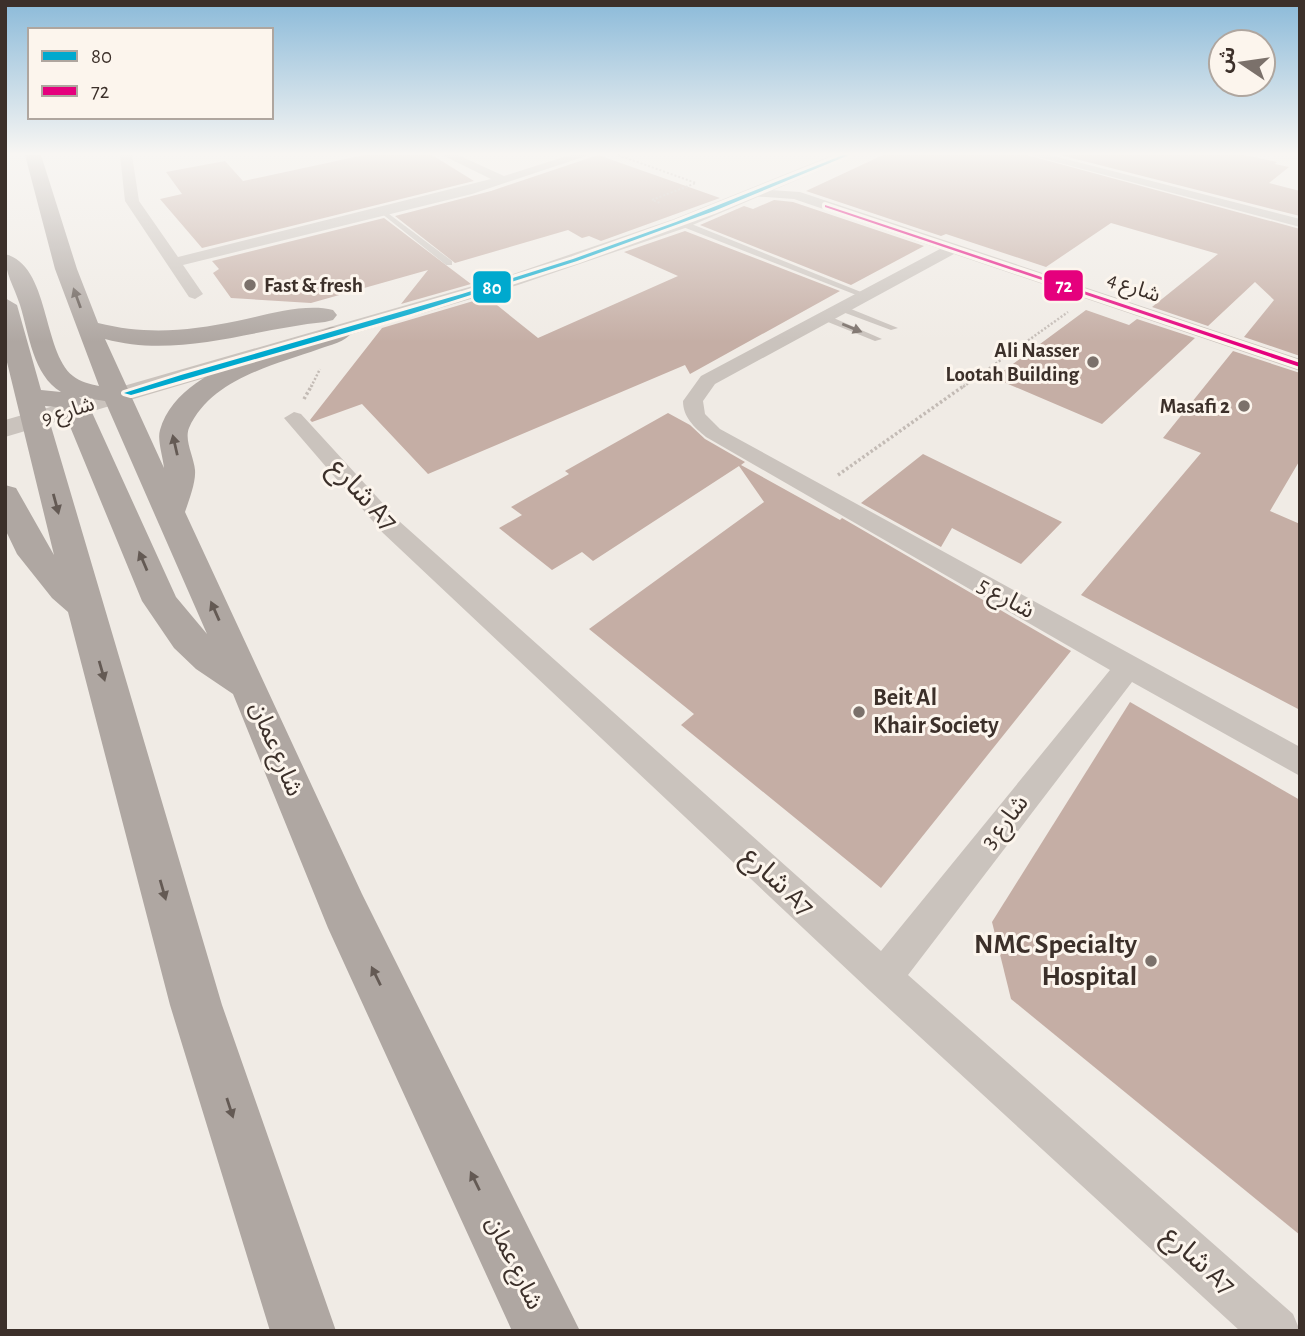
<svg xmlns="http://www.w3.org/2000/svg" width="1305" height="1336" viewBox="0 0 1305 1336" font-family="'Alegreya Sans','Noto Sans Arabic',sans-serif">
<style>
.building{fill:#c5aea5}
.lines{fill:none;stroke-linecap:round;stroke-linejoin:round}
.path-far2{stroke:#c3bbb5;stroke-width:2;stroke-dasharray:2 2;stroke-linecap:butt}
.path-far1{stroke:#c3bbb5;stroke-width:2.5;stroke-dasharray:2 2;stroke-linecap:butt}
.path{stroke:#c3bbb5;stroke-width:3.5;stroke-dasharray:2.5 2.5;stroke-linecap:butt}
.service{fill:#cac3bd;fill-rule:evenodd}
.minor{fill:#cac3bd;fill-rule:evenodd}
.tertiary{fill:#cac3bd;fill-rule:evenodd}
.primary{fill:#afa7a2;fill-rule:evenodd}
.bus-1-casing{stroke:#fcf5ed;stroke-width:6}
.bus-2-casing{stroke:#fcf5ed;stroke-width:6}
.bus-1{fill:#00a9ce;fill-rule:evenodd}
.bus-2{fill:#e5007d;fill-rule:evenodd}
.oneway{fill:#645a54}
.oneway2{fill:#7c726c}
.poi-dot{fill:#7b716b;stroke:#fcf5ed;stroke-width:2.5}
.labels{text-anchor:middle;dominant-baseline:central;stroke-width:6;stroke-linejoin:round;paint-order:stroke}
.far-poi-label{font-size:21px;font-weight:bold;fill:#3c302a;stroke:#fcf5ed;text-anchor:end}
.far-street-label{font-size:21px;fill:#3c302a;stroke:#fcf5ed}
.street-label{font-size:24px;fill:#3c302a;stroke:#fcf5ed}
.poi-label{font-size:24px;font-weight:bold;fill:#3c302a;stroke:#fcf5ed;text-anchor:start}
.near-street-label{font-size:28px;fill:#3c302a;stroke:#fcf5ed}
.near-poi-label{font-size:28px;font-weight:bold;fill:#3c302a;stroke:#fcf5ed;text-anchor:end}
.line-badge{stroke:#fcf5ed;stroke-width:2.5}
.badge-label{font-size:19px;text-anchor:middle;font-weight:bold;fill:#fff}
</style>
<rect width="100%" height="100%" fill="#f0ebe5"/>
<g class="building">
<polygon points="364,155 432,155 474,181 202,248 160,199 182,194 166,172 225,161 243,181"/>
<polygon points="598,155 720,198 601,241 589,236 582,238 568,230 455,263 395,216 491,191"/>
<polygon points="883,155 1027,155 1300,229 1300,356 1244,337 1274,300 1255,282 1208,326 1152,307 1218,254 1111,223 1046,267 946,234 941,236 806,191"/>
<polygon points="1060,155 1245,155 1277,162 1275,164 1289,167 1269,183 1300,191 1300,216"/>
<polygon points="774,200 793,202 924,246 851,285 700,225 744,206 753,209"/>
<polygon points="384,218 471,284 401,304 428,270 311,303 231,298 213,273 219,269 212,261"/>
<polygon points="685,231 840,291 690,374 685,365 428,474 362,404 312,422 310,420 382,328 487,297 538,338 678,276 624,252"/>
<polygon points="1086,310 1129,325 1137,319 1195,338 1102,424 994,378"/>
<polygon points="1233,351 1300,373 1300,460 1270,511 1300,524 1300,710 1081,595 1201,453 1163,438"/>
<polygon points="668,413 690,425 705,439 745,462 741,465 840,520 842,518 1071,651 881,888 681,725 694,714 589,629 764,502 739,466 593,561 582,552 552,570 499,528 522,515 511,507 569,474 565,471"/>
<polygon points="923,454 1062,522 1021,564 952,528 941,547 861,503"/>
<polygon points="1130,702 1300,800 1300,1235 1011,999 992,922"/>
</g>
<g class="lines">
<polyline class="path-far2" points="618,155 696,183 652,200 660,203"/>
<g class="path-far1">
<polyline points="311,387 320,369"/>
<polyline points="963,387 1068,312"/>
</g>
<g class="path">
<polyline points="304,399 312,385"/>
<polyline points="838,475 965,385"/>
</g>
<g class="service">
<polygon points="381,211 385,211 452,261 452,265 446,265 381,213"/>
<polygon points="678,221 684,221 871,296 864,298 678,225"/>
<polygon points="840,307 846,307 898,328 891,330 840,311"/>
<polygon points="823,316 829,316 882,339 875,341 823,320"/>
</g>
<g class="minor">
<polygon points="120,155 132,155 139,201 178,257 491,179 442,155 458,155 504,176 570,155 589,155 472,194 183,265 203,294 195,299 189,297 125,201"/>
<polygon points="1030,155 1050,155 1300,219 1300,227"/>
<path d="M 756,189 L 800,192 L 1300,359 L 1300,371 L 954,254 L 715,384 L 703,401 L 705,414 L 720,429 L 1300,747 L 1300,776 L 1132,682 L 908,975 L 1293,1314 L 1300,1331 L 1240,1331 L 870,991 L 383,533 L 284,418 L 294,412 L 301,414 L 399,521 L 881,951 L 1110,670 L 706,437 C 694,427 683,417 683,401 L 701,376 L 940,249 L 794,199 L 751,196 L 751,190 Z"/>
</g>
<polygon class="tertiary" points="833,155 855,155 688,227 518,285 5,437 5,420 504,277 674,219"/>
<path class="primary" d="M 25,155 L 41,155 L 77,269 L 98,323 C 146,335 189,331 237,321 C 266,315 304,303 333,310 L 337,315 L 333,320 L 325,322 C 252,329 178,359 105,339 L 164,468 C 163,457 157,440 160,430 C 178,367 278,349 331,327 L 349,327 L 352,332 C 346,342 330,345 319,349 C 274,365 211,379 189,428 C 184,440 194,457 195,470 C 196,482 189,500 185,512 L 362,894 L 580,1331 L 512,1331 L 328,928 L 233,694 L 196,669 L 174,648 L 142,601 L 64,412 L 56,407 L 45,406 L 222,1005 L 336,1331 L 270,1331 L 170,1005 L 68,612 L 52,598 L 17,554 L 5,529 L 5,485 L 16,488 L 54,555 L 5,354 L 5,298 L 17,305 L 41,390 L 61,392 C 33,375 29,334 20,305 C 14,286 5,274 5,254 C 50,265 42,351 73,376 C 80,382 90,384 99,386 L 55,269 ZM 79,397 L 105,401 L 207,634 L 176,597 L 90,408 Z"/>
<g class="bus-1-casing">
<polygon id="bus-1" points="843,155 849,155 714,211 577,261 411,314 131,395 124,393 181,375 462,294 573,259 676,222"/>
</g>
<g class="bus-2-casing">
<polygon id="bus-2" points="825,205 1300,363 1300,367 825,207"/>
</g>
<use href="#bus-1" class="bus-1"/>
<use href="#bus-2" class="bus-2"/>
</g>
<defs><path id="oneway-solid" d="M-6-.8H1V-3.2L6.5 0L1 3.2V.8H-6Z" transform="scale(1.75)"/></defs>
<g class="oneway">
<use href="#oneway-solid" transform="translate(77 298) rotate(-110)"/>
<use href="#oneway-solid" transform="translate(175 445) rotate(-103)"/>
<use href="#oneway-solid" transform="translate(56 504) rotate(75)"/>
<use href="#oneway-solid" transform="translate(143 561) rotate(-113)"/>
<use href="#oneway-solid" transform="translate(215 611) rotate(-114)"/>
<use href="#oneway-solid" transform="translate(102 671) rotate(74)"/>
<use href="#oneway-solid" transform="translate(163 890) rotate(74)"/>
<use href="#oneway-solid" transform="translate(376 976) rotate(-116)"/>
<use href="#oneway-solid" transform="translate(230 1108) rotate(72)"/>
<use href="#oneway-solid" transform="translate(475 1181) rotate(-116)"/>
</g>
<use class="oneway2" href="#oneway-solid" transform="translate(852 328) rotate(22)"/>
<linearGradient id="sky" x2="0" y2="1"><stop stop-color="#8bbad9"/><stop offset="0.45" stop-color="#f8f6f3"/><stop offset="1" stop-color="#f8f6f3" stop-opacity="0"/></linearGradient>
<rect width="1305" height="342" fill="url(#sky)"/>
<g class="poi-dot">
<circle cx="250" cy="285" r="7"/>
<circle cx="1093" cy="362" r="7"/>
<circle cx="1244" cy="406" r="7"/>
<circle cx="859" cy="712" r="7"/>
<circle cx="1151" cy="961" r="7"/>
</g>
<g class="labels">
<g class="far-poi-label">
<text x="264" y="285" text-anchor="start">Fast &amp; fresh</text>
<text x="1079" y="350">Ali Nasser<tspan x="1079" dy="24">Lootah Building</tspan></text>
<text x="1230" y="406">Masafi 2</text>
</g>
<g class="far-street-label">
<text transform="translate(1134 287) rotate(19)">شارع 4</text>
<text transform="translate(68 411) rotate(-17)">شارع 9</text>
</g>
<g class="street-label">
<text transform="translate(1006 598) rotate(29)">شارع 5</text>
<text transform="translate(276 749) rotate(67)">شارع عمان</text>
<text transform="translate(1005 822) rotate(-52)">شارع 3</text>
<text transform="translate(514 1263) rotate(64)">شارع عمان</text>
</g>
<g class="poi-label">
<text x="873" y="698">Beit Al<tspan x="873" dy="28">Khair Society</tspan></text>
</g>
<g class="near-street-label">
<text transform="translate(363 495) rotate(47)">شارع A7</text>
<text transform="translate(778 882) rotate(43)">شارع A7</text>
<text transform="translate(1199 1261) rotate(42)">شارع A7</text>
</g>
<g class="near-poi-label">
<text x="1137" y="945">NMC Specialty<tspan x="1137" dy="32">Hospital</tspan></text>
</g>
</g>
<g class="line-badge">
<rect x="1043" y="269" width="41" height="33" rx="7" fill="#e5007d"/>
<rect x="472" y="270" width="40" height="34" rx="7" fill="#00a9ce"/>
</g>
<g class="badge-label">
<text x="1064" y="292">72</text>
<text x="492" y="294">80</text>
</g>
<rect width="1305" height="1336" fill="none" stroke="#3c302a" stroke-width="14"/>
<rect x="28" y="28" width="245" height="91" fill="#fcf5ed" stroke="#afa69f" stroke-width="2"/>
<rect x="42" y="51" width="35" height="10" fill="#00a9ce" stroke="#afa69f" stroke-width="2"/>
<text x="91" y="63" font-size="21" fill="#3c302a">80</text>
<rect x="42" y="86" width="35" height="10" fill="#e5007d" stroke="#afa69f" stroke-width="2"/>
<text x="91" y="98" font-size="21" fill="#3c302a">72</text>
<g transform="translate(1242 63) rotate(283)"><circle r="33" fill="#fcf5ed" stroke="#afa69f" stroke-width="2"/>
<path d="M0-5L12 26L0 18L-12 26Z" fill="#7b716b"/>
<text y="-10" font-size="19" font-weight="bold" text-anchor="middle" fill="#3c302a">ش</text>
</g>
</svg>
